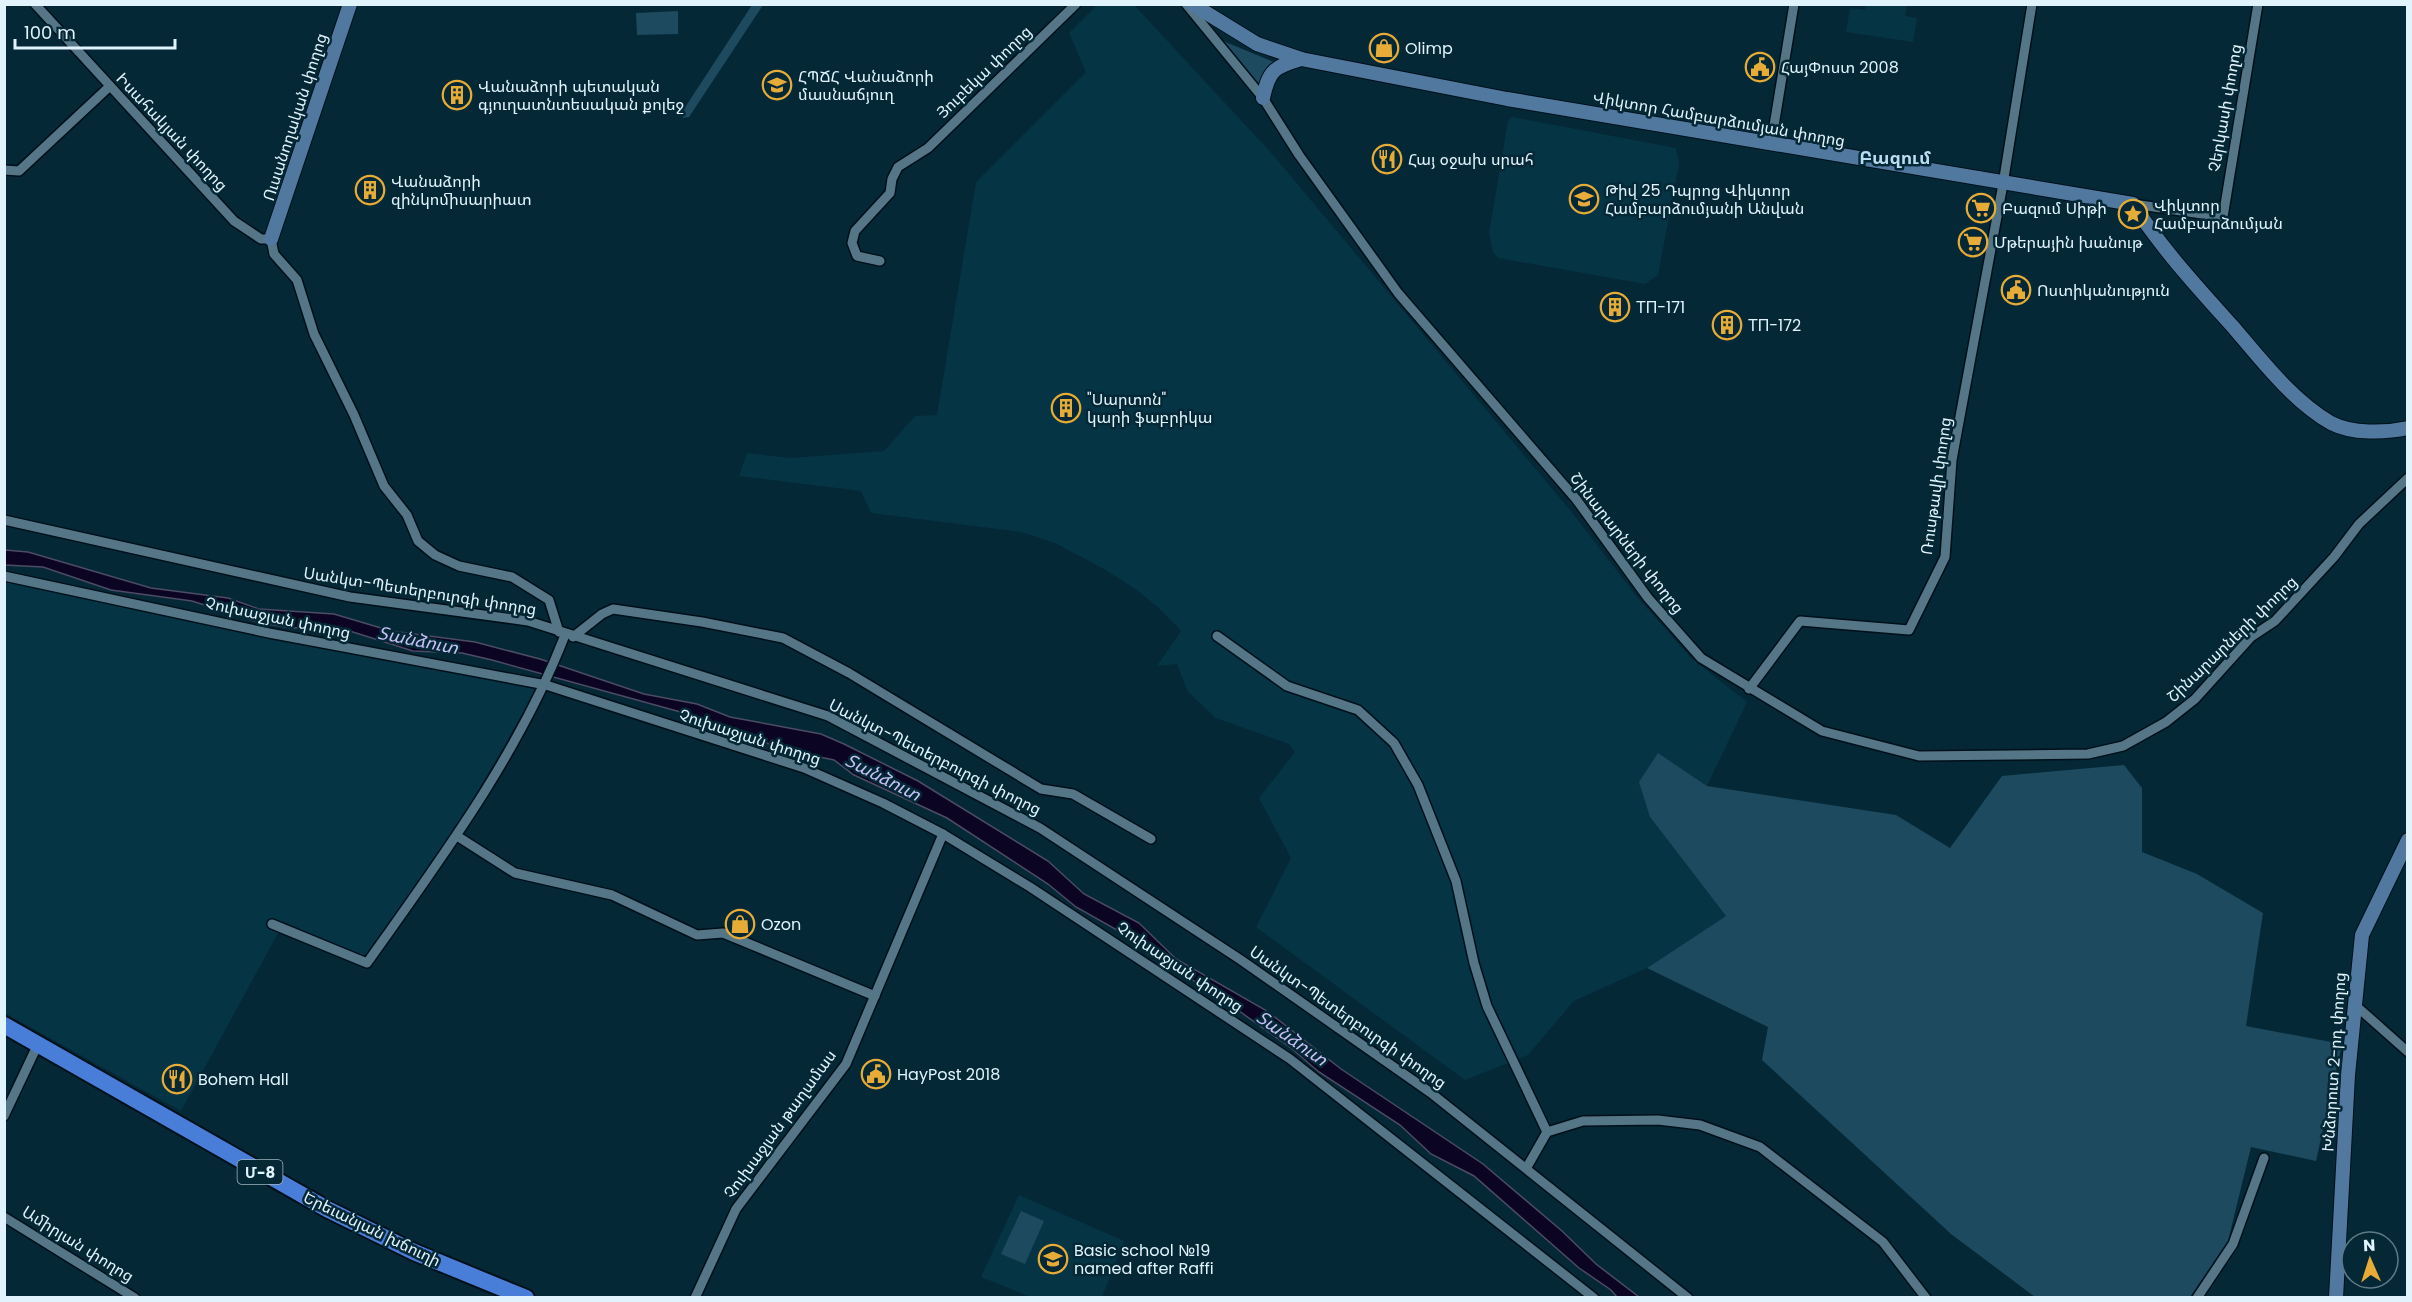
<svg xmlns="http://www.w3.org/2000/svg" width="2412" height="1302" viewBox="0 0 2412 1302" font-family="Poppins,'Noto Sans Armenian',sans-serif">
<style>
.built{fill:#053445}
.green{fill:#1d4a5e}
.water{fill:#0c0423;stroke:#4c4c64;stroke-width:1.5}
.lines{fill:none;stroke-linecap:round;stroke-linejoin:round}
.street-casing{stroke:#00101a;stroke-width:12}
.secondary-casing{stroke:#00101a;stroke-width:16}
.highway-casing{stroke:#00101a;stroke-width:20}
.street{stroke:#547687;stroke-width:9}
.secondary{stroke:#51789f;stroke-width:14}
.highway{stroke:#497ed8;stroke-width:16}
.labels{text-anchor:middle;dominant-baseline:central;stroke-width:5;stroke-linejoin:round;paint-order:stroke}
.shield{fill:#052836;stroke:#9fb7c1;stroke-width:1.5}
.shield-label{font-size:15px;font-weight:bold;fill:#e1f4fd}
.poi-label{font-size:16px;fill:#e1f4fd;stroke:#052836;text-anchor:start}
.street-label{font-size:16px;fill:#e1f4fd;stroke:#052836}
.neighbourhood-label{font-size:18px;font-weight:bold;fill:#b9def1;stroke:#052836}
.water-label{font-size:18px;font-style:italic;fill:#c7c1f7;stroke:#052836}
</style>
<rect width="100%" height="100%" fill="#052836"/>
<g class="built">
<polygon points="1097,5 1134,5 1274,156 1570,510 1637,597 1691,658 1747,702 1707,786 1658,753 1650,817 1726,916 1647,968 1574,1001 1528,1055 1465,1080 1256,927 1291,858 1259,798 1295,752 1289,744 1216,718 1188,692 1177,664 1157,666 1181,631 1162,611 1137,590 1104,569 1055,543 1021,532 871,513 861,491 739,476 747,453 790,458 884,451 915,416 937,415 976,182 1086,72 1069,33"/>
<polygon points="1866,5 1907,5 1905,16 1917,18 1913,42 1846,32 1850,8 1865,10"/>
<polygon points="1512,117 1676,148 1679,164 1658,275 1645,284 1498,258 1493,252 1489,233 1508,121"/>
<polygon points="5,581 269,638 537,689 453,834 364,957 284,922 181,1111 5,1013"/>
<polygon points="1019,1195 1124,1241 1102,1297 1031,1297 981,1277"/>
</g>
<g class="green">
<polygon points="752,5 763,5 689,117 683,118 682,112"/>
<polygon points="678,11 678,34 637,35 636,13"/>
<polygon points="1223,41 1276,63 1260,88"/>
<polygon points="1658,753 1707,786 1896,815 1950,848 2002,776 2124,765 2142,788 2142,852 2197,874 2263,913 2246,1026 2342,1044 2316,1161 2251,1147 2228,1241 2190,1297 2035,1297 1951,1234 1762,1060 1768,1027 1647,968 1726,916 1650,817 1639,782"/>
<polygon points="1021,1211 1044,1221 1025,1264 1001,1254"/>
</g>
<polygon class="water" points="5,550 28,552 151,588 228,598 259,609 334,614 391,631 475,642 540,659 644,694 697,704 730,717 821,734 844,744 918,781 1048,861 1084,894 1139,923 1176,959 1267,1011 1341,1069 1483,1164 1562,1231 1596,1264 1639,1297 1617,1297 1611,1290 1579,1268 1474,1176 1431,1154 1400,1125 1319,1072 1291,1048 1211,991 1148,954 1126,935 1076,907 1048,884 947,818 854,775 834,760 786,750 677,711 492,660 462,653 413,651 334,626 292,628 261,623 192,601 111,590 43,567 5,565"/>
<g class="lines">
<g class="street-casing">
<g id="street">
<polyline points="35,4 234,221 261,239 271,239 274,254 297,280 314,334 354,415 384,486 407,515 418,541 435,555 459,566 512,577 549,600 559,632"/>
<polyline points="1186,4 1263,98 1299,155 1398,293 1576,499 1648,598 1701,658 1822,731 1919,756 2088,754 2123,746 2166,722 2195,699 2251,637 2275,621 2334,557 2359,524 2408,478"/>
<polyline points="1771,144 1794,4"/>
<polyline points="4,170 19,171 110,86"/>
<polyline points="2133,204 2223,217 2258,4"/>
<polyline points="880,261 857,256 852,243 855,231 890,193 892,179 898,167 928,148 1076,4"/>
<polyline points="4,520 350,597 528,621 828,716 1040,828 1241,960 1431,1093 1688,1298"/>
<polyline points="4,576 269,633 546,685 804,768 883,803 943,834 1030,887 1290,1059 1594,1298"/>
<polyline points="1217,636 1287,686 1358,710 1394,743 1418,785 1456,881 1474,963 1487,1006 1547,1132"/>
<polyline points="573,637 602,614 613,609 702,622 783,638 849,673 1041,789 1073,794 1151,839"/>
<polyline points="1749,689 1800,621 1909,630 1945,557 1952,460 2003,184 2032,4"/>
<polyline points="457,836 515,873 612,895 697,935 723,933 875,996"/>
<path d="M 272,924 L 367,963 C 440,860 519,754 565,635"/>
<polyline points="2354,1004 2408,1052"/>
<polyline points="4,1116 38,1044"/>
<polyline points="1527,1167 1547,1132 1583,1121 1658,1120 1700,1125 1760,1147 1883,1242 1926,1298"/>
<polyline points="4,1217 135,1298"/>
<polyline points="695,1298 736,1209 846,1064 943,834"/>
<polyline points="2197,1298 2233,1244 2264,1158"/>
</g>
</g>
<g class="secondary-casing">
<g id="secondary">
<path d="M 1192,4 L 1257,44 L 1301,59 L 1507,99 L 2133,204 C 2162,249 2198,288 2234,328 C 2262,361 2293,401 2331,423 C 2352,434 2385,433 2408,428"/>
<path d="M 1263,98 C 1269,70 1274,67 1301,59"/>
<polyline points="271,239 350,4"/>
<polyline points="2336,1298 2348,1075 2362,935 2408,840"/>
</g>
</g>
<g class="highway-casing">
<polyline id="highway" points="4,1025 327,1209 414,1252 526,1298"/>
</g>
<use href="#street" class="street"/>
<use href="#secondary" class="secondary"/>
<use href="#highway" class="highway"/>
</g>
<defs>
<g id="shop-ring" transform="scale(1.5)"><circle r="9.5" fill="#052836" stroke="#e7ac37" stroke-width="1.5"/><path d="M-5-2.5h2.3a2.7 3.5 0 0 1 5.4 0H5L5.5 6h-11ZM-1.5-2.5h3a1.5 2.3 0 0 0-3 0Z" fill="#e7ac37"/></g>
<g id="civic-ring" transform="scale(1.5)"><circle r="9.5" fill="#052836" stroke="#e7ac37" stroke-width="1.5"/><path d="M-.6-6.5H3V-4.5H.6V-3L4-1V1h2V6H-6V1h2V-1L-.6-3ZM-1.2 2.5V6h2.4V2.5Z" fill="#e7ac37"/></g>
<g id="university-ring" transform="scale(1.5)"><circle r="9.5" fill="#052836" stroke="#e7ac37" stroke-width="1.5"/><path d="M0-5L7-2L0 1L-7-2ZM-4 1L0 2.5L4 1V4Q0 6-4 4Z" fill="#e7ac37"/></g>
<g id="building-ring" transform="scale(1.5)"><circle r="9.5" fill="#052836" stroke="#e7ac37" stroke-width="1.5"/><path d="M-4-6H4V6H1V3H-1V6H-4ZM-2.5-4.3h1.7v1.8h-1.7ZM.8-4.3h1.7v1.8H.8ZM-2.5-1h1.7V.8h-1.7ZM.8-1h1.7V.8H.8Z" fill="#e7ac37"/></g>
<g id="restaurant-ring" transform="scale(1.5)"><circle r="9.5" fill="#052836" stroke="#e7ac37" stroke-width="1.5"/><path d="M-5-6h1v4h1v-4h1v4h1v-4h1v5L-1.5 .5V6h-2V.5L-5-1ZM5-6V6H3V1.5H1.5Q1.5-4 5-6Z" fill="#e7ac37"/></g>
<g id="school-ring" transform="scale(1.5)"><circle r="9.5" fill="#052836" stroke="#e7ac37" stroke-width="1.5"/><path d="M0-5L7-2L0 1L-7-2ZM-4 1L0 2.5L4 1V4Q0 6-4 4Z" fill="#e7ac37"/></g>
<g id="supermarket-ring" transform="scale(1.5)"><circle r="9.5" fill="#052836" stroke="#e7ac37" stroke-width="1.5"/><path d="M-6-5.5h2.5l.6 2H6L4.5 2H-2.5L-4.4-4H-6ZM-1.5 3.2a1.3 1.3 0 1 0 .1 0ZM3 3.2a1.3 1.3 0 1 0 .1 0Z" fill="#e7ac37"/></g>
<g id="sight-ring" transform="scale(1.5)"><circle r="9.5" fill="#052836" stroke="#e7ac37" stroke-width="1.5"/><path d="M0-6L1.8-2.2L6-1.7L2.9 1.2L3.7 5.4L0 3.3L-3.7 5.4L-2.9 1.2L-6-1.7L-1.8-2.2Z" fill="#e7ac37"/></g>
</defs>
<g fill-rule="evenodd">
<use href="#shop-ring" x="1384" y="48"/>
<use href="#civic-ring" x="1760" y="67"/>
<use href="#university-ring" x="777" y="85"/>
<use href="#building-ring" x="457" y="95"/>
<use href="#restaurant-ring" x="1387" y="159"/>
<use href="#building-ring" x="370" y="190"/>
<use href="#school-ring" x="1584" y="199"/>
<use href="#supermarket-ring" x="1981" y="208"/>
<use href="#sight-ring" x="2133" y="214"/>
<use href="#supermarket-ring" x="1973" y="242"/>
<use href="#civic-ring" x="2016" y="290"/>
<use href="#building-ring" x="1615" y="307"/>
<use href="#building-ring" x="1727" y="325"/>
<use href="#building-ring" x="1066" y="408"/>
<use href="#shop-ring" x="740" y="924"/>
<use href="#civic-ring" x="876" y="1074"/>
<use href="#restaurant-ring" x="177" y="1079"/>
<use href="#school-ring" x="1053" y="1259"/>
</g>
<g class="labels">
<rect class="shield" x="237.5" y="1160" width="45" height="24" rx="4.5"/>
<g class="shield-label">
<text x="260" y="1172">Մ-8</text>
</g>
<g class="poi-label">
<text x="1405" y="48">Olimp</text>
<text x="1781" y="67">ՀայՓոստ 2008</text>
<text x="798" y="76">ՀՊՃՀ Վանաձորի<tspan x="798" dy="18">մասնաճյուղ</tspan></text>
<text x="478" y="86">Վանաձորի պետական<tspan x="478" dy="18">գյուղատնտեսական քոլեջ</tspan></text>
<text x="1408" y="159">Հայ օջախ սրահ</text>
<text x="391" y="181">Վանաձորի<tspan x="391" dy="18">զինկոմիսարիատ</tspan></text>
<text x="1605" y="190">Թիվ 25 Դպրոց Վիկտոր<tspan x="1605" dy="18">Համբարձումյանի Անվան</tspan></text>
<text x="2154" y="205">Վիկտոր<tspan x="2154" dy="18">Համբարձումյան</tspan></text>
<text x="2002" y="208">Բազում Սիթի</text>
<text x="1994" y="242">Մթերային խանութ</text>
<text x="2037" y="290">Ոստիկանություն</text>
<text x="1636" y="307">ТП-171</text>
<text x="1748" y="325">ТП-172</text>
<text x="1087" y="399">"Սարտոն"<tspan x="1087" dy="18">կարի ֆաբրիկա</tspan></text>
<text x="761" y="924">Ozon</text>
<text x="897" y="1074">HayPost 2018</text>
<text x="198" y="1079">Bohem Hall</text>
<text x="1074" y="1250">Basic school №19<tspan x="1074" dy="18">named after Raffi</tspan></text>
</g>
<g class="street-label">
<text transform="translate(984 72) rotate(-44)">Յուբեկա փողոց</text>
<text transform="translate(2225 108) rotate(-80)">Չերկասի փողոց</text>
<text transform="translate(295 117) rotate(-72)">Ուսանողական փողոց</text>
<text transform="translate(1719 119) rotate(10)">Վիկտոր Համբարձումյան փողոց</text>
<text transform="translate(172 132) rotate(47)">Իսահակյան փողոց</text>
<text transform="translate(1936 486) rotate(-82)">Ռուսթավի փողոց</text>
<text transform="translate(1627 543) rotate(52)">Շինարարների փողոց</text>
<text transform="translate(420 591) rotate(9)">Սանկտ-Պետերբուրգի փողոց</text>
<text transform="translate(278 618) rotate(12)">Չուխաջյան փողոց</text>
<text transform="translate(2232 639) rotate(-44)">Շինարարների փողոց</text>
<text transform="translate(750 737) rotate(18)">Չուխաջյան փողոց</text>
<text transform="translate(935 757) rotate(27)">Սանկտ-Պետերբուրգի փողոց</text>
<text transform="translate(1180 967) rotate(34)">Չուխաջյան փողոց</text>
<text transform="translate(1348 1017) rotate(35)">Սանկտ-Պետերբուրգի փողոց</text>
<text transform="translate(2334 1062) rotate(-86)">Խնձորուտ 2-րդ փողոց</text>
<text transform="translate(780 1124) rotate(-54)">Չուխաջյան թաղամաս</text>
<text transform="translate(372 1229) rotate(26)">Երեւանյան խճուղի</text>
<text transform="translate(78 1244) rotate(32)">Ամիրյան փողոց</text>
</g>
<g class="neighbourhood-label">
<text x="1895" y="157">Բազում</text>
</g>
<g class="water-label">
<text transform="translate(418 640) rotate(11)">Տանձուտ</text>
<text transform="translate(883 777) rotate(27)">Տանձուտ</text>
<text transform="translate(1292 1038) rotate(35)">Տանձուտ</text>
</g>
</g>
<rect width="2412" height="1302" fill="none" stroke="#e1f4fd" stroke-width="12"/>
<g transform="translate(2370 1260) rotate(357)"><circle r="28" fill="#052836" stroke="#5d7a86" stroke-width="1.5"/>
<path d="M0-4.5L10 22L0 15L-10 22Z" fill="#e7ac37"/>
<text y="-9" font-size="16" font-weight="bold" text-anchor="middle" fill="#e1f4fd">N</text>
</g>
<path d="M15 39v9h160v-9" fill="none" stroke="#e1f4fd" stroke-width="3"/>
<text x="24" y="39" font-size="18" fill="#e1f4fd" stroke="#052836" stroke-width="4.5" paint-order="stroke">100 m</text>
</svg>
